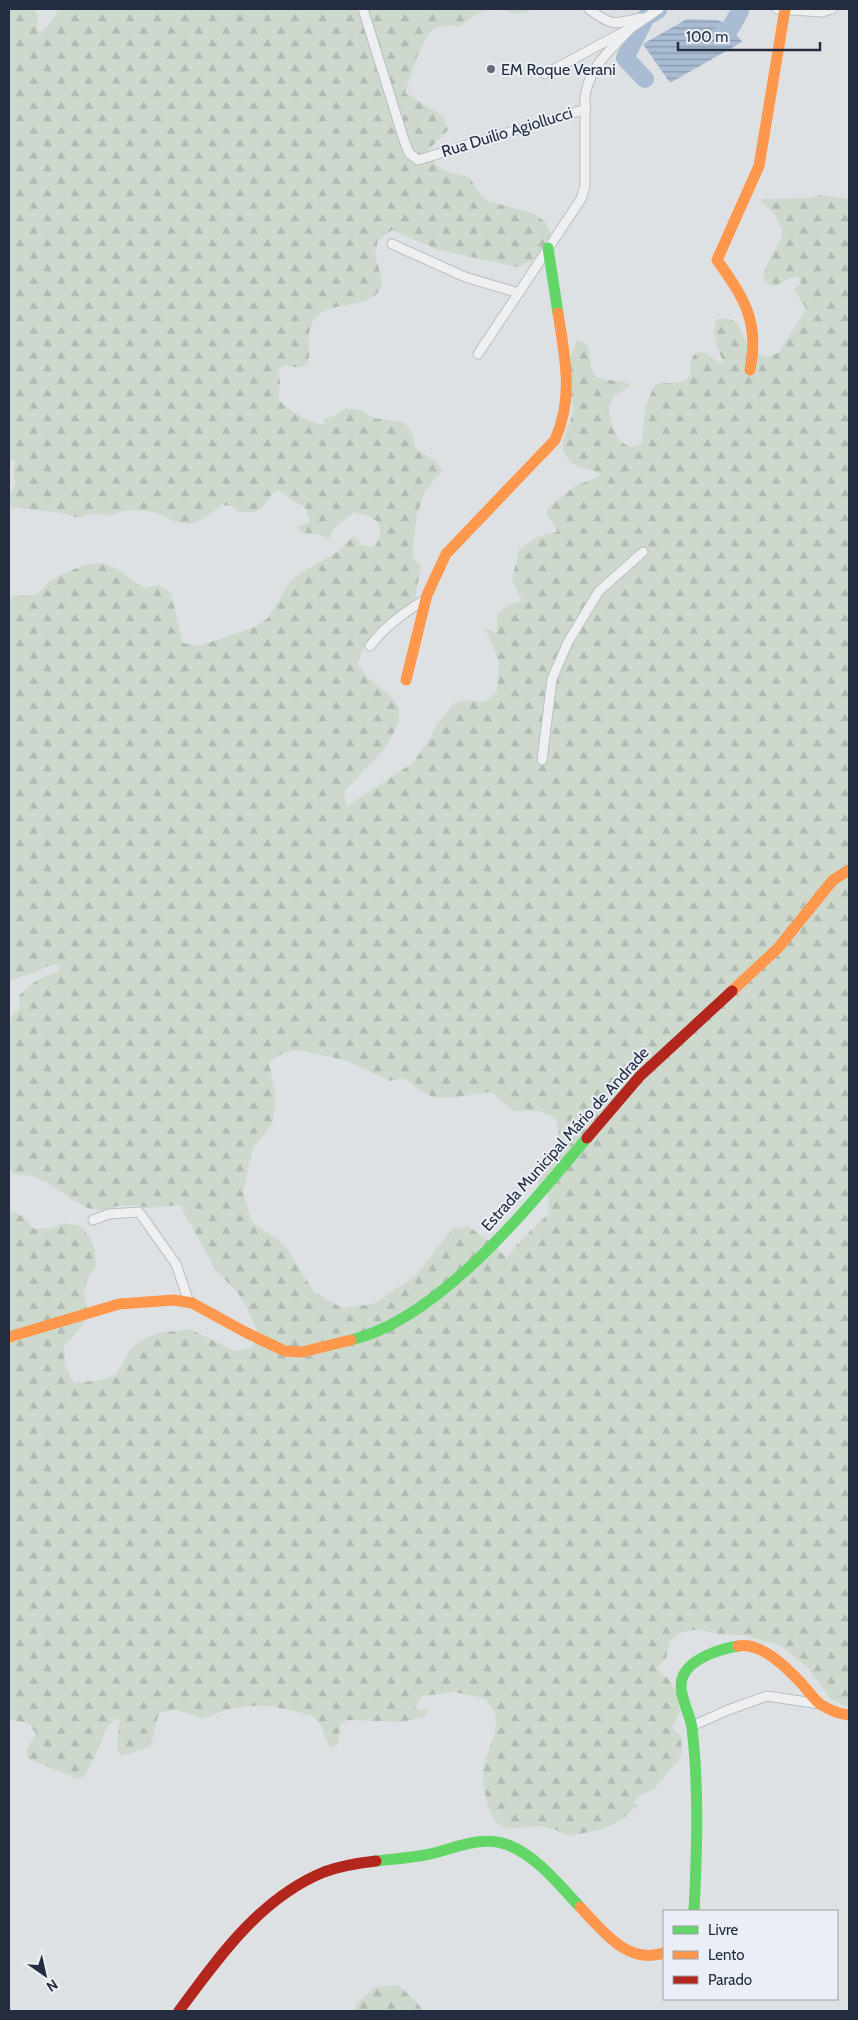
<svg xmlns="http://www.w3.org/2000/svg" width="858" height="2020" viewBox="0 0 858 2020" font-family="Cabin,sans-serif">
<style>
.forest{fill:url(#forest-firs);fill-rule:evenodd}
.water{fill:url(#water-rules)}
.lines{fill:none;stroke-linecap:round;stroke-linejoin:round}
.river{stroke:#a9bcd3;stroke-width:18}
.street-casing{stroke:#bbbec2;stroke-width:11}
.street{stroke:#edeff1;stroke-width:9}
.fast{stroke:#63d668;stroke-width:11}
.slow{stroke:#ff974d;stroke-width:11}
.jam{stroke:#b3261e;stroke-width:11}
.poi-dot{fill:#656c79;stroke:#eaeff5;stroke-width:2}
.labels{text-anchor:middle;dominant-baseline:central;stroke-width:4;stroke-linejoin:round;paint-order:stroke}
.poi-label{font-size:16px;fill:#242d3f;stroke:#eaeff5;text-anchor:start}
.street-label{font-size:16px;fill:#242d3f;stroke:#eaeff5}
</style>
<defs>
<pattern id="forest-firs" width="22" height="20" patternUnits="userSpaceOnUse" patternTransform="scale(1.25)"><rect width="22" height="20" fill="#ced9cd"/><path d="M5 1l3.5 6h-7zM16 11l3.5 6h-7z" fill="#b1bbb1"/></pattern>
<pattern id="water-rules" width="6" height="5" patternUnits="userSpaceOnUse" patternTransform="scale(1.25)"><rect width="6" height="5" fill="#a9bcd3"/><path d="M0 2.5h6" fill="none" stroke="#8999ad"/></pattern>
</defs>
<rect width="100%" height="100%" fill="#dee1e4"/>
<g class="forest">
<path d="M 9,9 L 34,9 L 38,16 L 37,31 L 40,32 L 49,25 L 59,9 L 491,9 L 479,13 L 460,26 L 442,26 L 433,29 L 427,36 L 418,54 L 405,93 L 443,116 L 448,130 L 428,150 C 436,172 447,172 469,177 L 478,191 L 488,201 L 536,214 L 547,224 L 552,237 L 545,252 L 531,261 L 517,267 L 439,250 L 392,230 L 378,240 L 375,255 L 383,283 C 381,287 378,293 374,296 C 357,309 328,301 314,320 C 299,340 326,376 285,365 L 278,370 C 279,374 280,378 280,382 C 280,387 278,393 279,398 C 281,407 314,426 323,424 L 327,417 L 332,417 L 346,408 L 361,410 L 374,418 L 404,422 L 413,435 L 416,450 C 427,455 437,460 443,471 C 438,477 431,483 427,489 C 415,509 414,537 413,559 L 421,565 L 415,600 L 411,606 L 401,615 L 387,620 L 380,631 L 363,649 L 358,664 L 367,677 L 390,695 L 399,708 L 399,723 L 385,748 L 344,792 L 347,806 L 413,763 L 430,738 L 436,725 L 455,703 L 470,700 L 485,702 L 497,692 L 499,662 L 485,628 L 497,633 L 497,613 L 511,604 L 522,601 L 512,580 L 519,550 L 537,537 L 557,532 L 556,527 L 547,516 L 547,509 L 550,506 L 575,486 L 601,475 C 592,466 578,472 568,459 C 555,443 571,427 573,411 C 574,402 567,394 565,385 C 564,377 572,349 577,341 L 581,341 L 588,346 L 591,368 L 596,377 C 607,381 618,380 630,384 L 629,387 L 614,396 L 608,407 C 611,416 612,428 616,435 C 622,445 634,452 642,442 L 645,407 L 655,385 C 664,381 679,385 686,380 C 692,376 689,364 692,358 C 692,357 697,352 697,352 L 706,353 L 719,363 L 723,362 C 718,347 710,333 717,319 C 744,314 739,339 754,351 C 758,355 764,355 769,357 L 779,352 L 804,313 L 806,308 L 793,289 L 801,283 L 799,277 L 790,278 L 773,287 L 769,285 L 763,278 C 765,262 778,249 783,234 L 776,216 L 762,202 L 762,199 L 807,198 L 822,195 L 849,199 L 849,1708 L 830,1698 L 807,1667 L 780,1645 L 743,1635 L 718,1634 L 697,1629 L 680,1633 L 670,1641 L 666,1658 L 656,1669 L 668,1678 L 677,1695 L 680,1712 L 672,1727 L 681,1736 L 682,1753 L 677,1762 L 655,1788 L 639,1796 L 634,1801 L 635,1805 L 638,1805 L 626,1816 L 612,1825 L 599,1830 L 569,1836 L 554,1829 L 539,1826 L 507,1829 C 503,1827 497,1824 495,1820 C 485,1807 480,1775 485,1760 C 490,1744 498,1734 495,1715 C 494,1709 489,1704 486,1699 L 455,1692 L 422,1696 L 415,1707 L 418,1710 L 429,1709 L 424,1717 L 401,1722 L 347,1720 L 341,1724 L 337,1745 L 332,1748 C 323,1739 325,1730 318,1721 C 313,1715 305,1714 297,1712 C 261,1702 237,1704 203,1719 L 178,1710 L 160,1712 C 154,1724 155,1736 150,1747 L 122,1756 C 114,1748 119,1731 120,1720 L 116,1718 L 108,1726 L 88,1771 L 83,1777 L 78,1779 L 27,1758 L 27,1749 L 36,1733 L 29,1724 L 14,1720 L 9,1721 L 9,1210 L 22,1216 L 34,1229 L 51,1228 L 64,1223 L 80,1226 L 90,1237 L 95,1250 L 96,1266 L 87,1279 L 84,1294 L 87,1309 L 83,1325 L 64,1347 L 65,1364 L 74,1383 L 102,1380 L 116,1374 L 132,1347 L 146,1338 L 159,1333 L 190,1329 L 235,1351 L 250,1348 L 260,1337 L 246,1306 L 237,1292 L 215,1269 L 180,1205 L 149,1208 L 133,1205 L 117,1206 L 103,1211 L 88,1208 L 73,1200 L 48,1183 L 33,1176 L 15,1174 L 9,1168 L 9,1077 L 11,1076 L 9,1072 L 9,1024 L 10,1019 L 20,1008 L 19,996 C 30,983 41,977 58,972 L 60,967 L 56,965 L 51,965 L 30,974 L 11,980 L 9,984 L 9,597 L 37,594 L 47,584 L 61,574 L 88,564 L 104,563 L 119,570 L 144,588 L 159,585 L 171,593 L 183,643 L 199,646 L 254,627 L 268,618 L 292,578 L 339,551 L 352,537 L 355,537 L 361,545 L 371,547 L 376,545 C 388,521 373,517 354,512 L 334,528 L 329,539 L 319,534 L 302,533 L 297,527 L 310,521 L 304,506 L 294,502 L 278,490 L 274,492 L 263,507 L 255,512 L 240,512 L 231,506 L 222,505 L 203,519 L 190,524 L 176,522 L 153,512 L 137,510 L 122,511 L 110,516 L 94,513 L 80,518 L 56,512 L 9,507 L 9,495 L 16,483 L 13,473 L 16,462 L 12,459 L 9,460 ZM 298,1050 L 345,1060 L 389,1081 L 404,1078 C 412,1084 422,1093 431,1096 C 450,1102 471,1093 491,1092 L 513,1111 L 540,1111 L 555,1118 C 564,1142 555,1153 538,1169 L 538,1186 L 548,1196 L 549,1213 L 518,1243 L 507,1259 L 492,1243 L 467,1226 L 452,1229 L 415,1276 L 373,1304 L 342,1308 L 314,1292 L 287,1249 L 277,1239 L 252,1222 L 243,1193 L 253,1147 L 263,1136 L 272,1124 L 275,1108 L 275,1092 L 269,1062 L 283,1053 Z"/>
<path d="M 499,9 L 532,9 C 519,16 512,13 499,9 Z"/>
<polygon points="398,1985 415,2000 423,2011 354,2011 356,2004 375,1987"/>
</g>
<polygon class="water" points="687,19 717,20 730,26 742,42 670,83 643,44"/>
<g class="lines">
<g class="river">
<polyline points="722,34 731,27 740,11"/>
<polyline points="645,79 625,58 646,17 658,10"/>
</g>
<g class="street-casing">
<g id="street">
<polyline points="363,9 404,140 409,153 418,160 586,109"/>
<path d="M 589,9 C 613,27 613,24 641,18"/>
<polyline points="777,9 822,12 832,9"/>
<polyline points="545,74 631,28 659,9"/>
<polyline points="392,244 465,277 519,293"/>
<path d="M 478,354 L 581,199 L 585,186 L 585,96 C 591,64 610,51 631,28"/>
<path d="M 370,646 C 385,626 405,612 426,599"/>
<polyline points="542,760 552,679 568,642 599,591 643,552"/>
<polyline points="93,1220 109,1214 139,1212 176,1264 189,1302"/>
<polyline points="692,1726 728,1710 767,1696 820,1704"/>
</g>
</g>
<use href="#street" class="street"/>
<g class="fast">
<polyline points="548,248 558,313"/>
<path d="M 351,1340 C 440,1319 530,1205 587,1138"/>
<path d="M 376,1861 C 392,1859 409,1858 425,1855 C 452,1850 481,1834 508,1845 C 537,1856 560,1886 580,1907"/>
<path d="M 694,1911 C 697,1850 699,1788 692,1728 C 690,1712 676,1692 683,1676 C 691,1658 720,1649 738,1646"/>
</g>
<g class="slow">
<path d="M 750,370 C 760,322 744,298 717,260 L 759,166 L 785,9"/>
<path d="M 406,680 L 427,595 L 446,554 L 555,440 C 574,397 565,358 558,313"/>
<polyline points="732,991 778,948 833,880 849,870"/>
<polyline points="9,1337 119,1304 174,1300 192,1303 247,1333 285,1351 302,1352 351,1340"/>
<path d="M 738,1646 C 762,1642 787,1668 802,1684 C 808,1691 814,1699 820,1704 C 829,1710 839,1714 849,1715"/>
<path d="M 580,1907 C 603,1931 627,1965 664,1953"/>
</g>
<g class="jam">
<polyline points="587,1138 640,1076 732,991"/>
<path d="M 179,2011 C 218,1958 260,1898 324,1872 C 340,1866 358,1863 376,1861"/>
</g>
</g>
<circle class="poi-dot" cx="491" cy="69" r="5"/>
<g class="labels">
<g class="poi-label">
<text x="501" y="69">EM Roque Verani</text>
</g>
<g class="street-label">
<text transform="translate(507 132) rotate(-17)">Rua Duilio Agiollucci</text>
<text transform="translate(565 1139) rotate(-48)">Estrada Municipal Mário de Andrade</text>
</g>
</g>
<rect width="858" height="2020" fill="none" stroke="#242d3f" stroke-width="20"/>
<rect x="663" y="1910" width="175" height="90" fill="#eaeff5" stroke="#9ba1ac"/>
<rect x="673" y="1926" width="25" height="8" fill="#63d668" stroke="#9ba1ac"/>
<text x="708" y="1935" font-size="15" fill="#242d3f">Livre</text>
<rect x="673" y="1951" width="25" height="8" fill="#ff974d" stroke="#9ba1ac"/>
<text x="708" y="1960" font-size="15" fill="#242d3f">Lento</text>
<rect x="673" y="1976" width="25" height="8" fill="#b3261e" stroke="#9ba1ac"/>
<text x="708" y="1985" font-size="15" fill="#242d3f">Parado</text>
<g transform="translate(45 1975) rotate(146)" stroke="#eaeff5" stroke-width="4" paint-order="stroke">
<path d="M0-4L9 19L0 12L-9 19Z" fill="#242d3f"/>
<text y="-8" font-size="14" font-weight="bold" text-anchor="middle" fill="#242d3f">N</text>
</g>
<path d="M678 42v8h142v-8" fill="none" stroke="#242d3f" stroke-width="2.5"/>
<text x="686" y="42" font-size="15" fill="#242d3f" stroke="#eaeff5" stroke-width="4" paint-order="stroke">100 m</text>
</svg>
